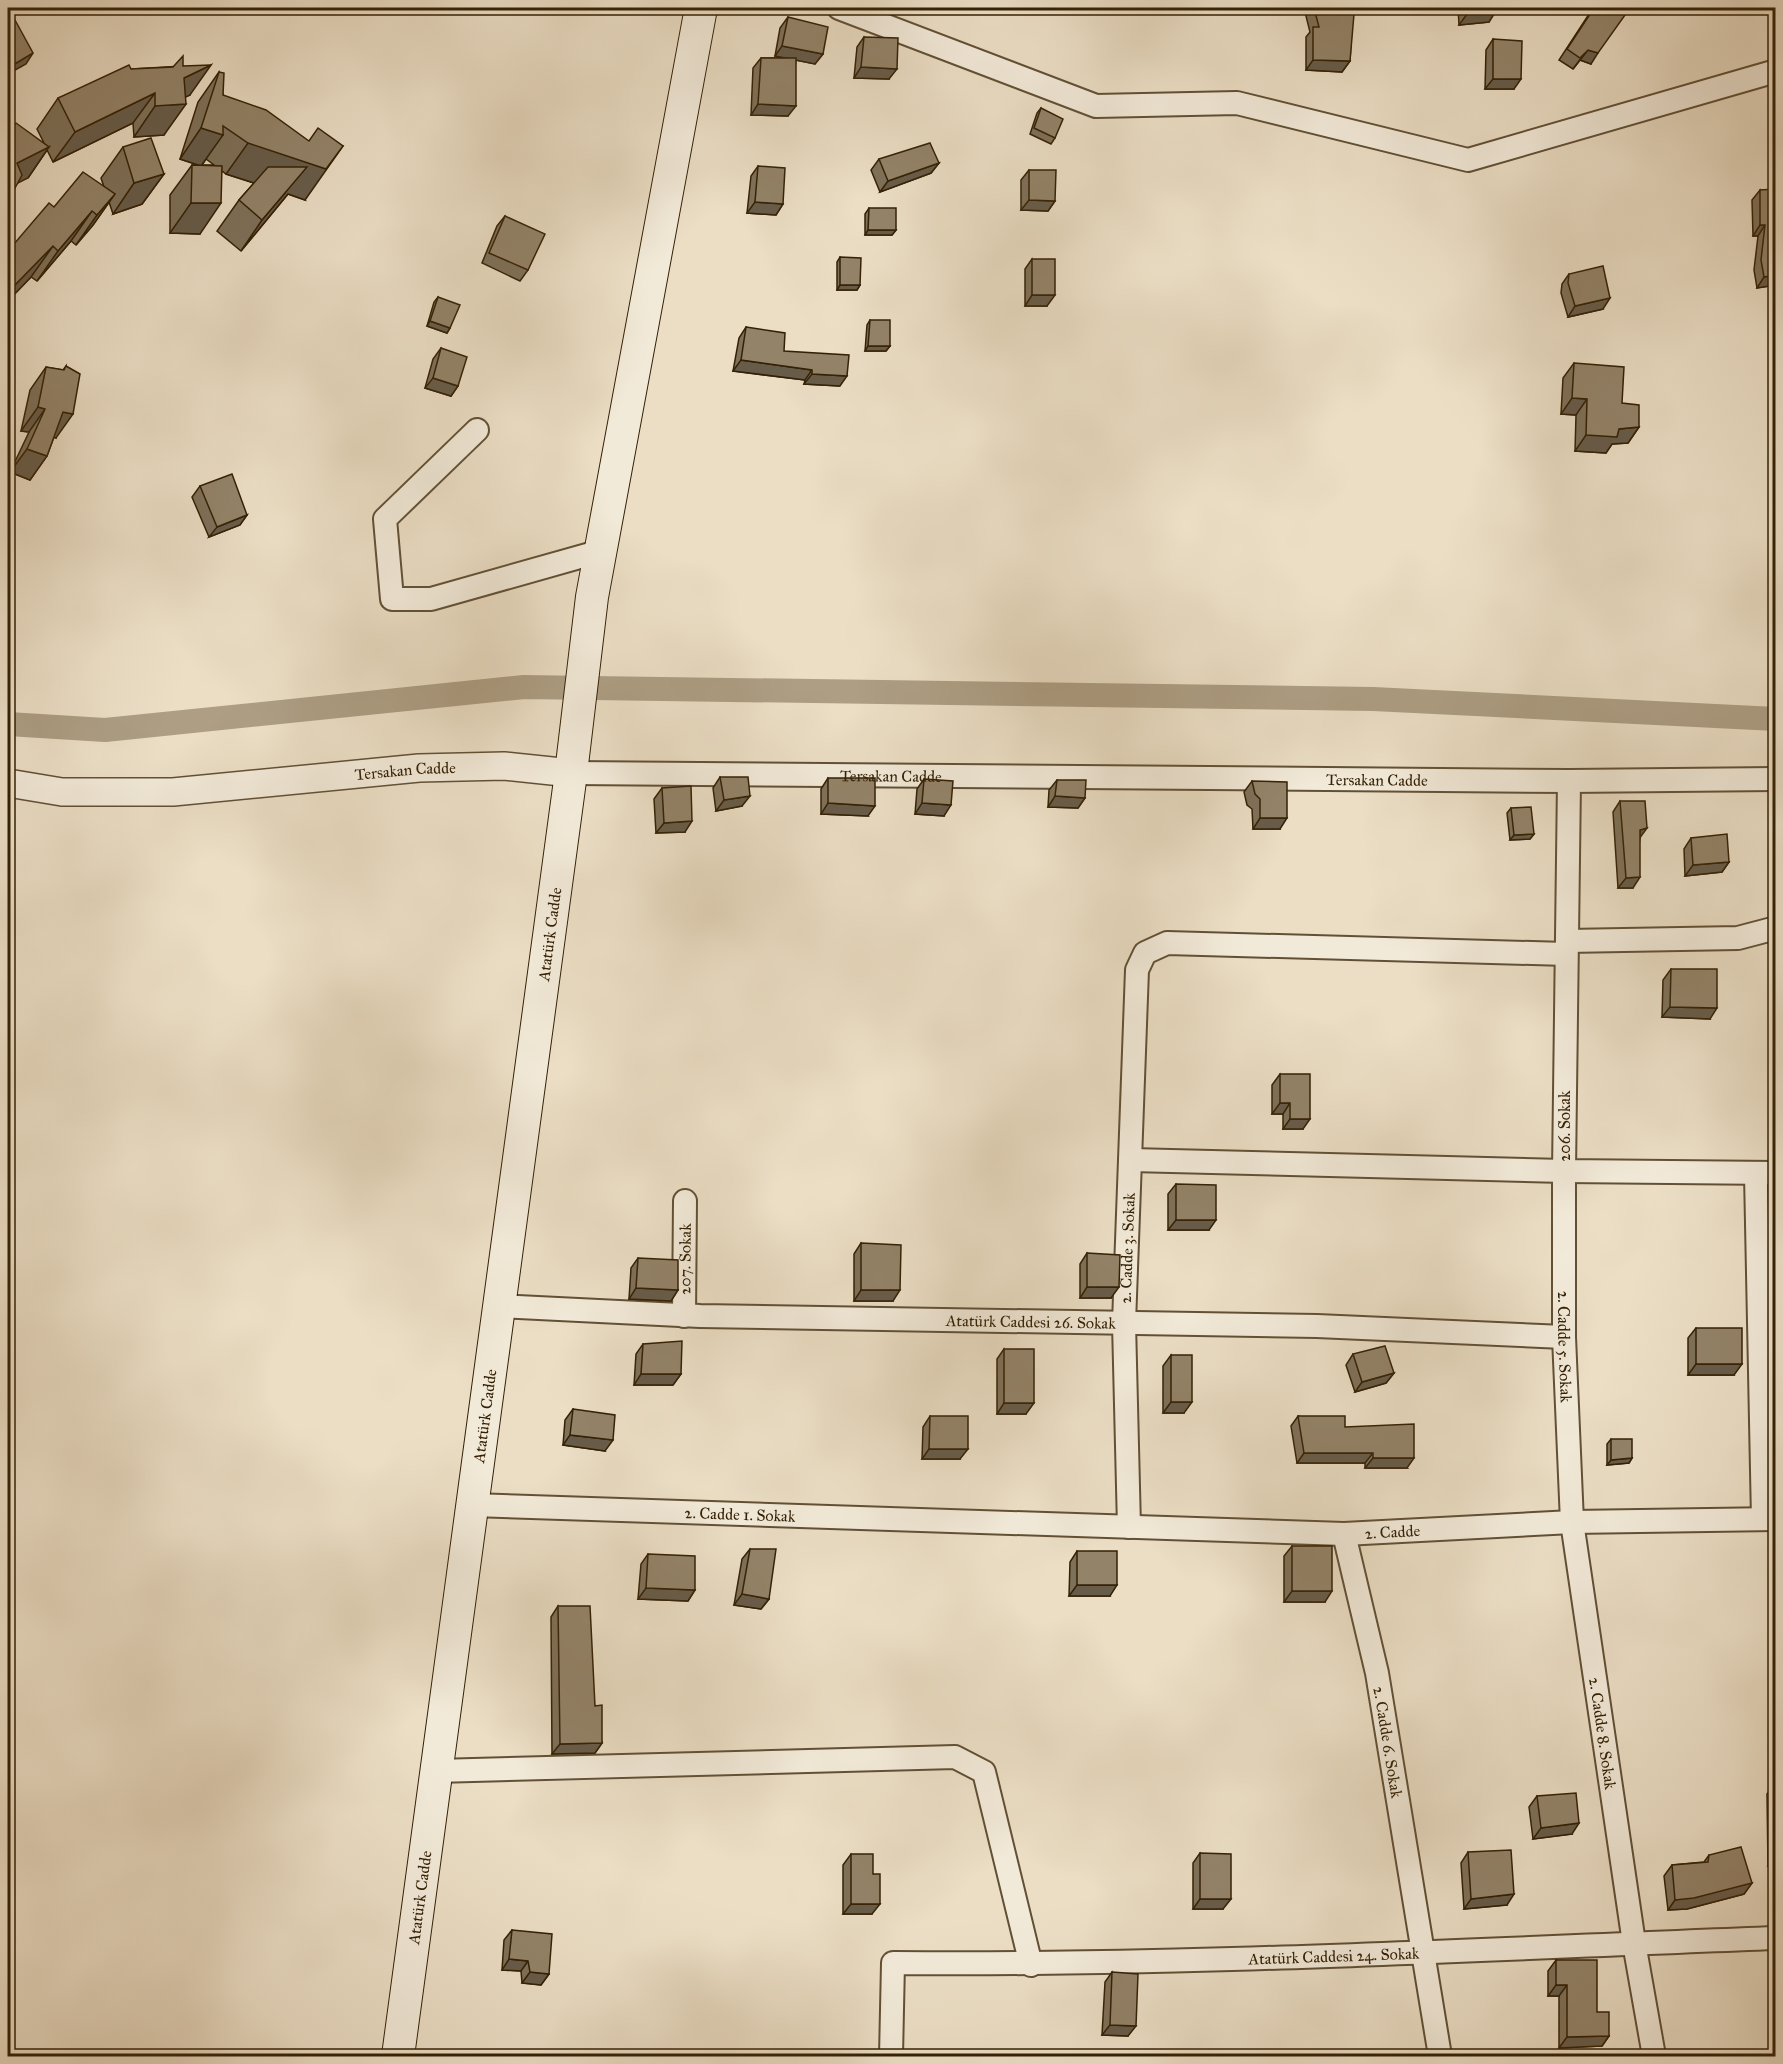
<svg xmlns="http://www.w3.org/2000/svg" width="1783" height="2064" viewBox="0 0 1783 2064" font-family="'IM FELL Great Primer',serif">
<style>
.lines{fill:none;stroke-linecap:round;stroke-linejoin:round}
.canal{stroke:#ad9e84;stroke-width:24}
.minor-casing{stroke:#625035;stroke-width:26}
.tertiary-casing{stroke:#625035;stroke-width:30}
.secondary-casing{stroke:#342105;stroke-width:34}
.minor{stroke:#f2ead9;stroke-width:22}
.tertiary{stroke:#f2ead9;stroke-width:27}
.secondary{stroke:#f2ead9;stroke-width:32}
.wall{fill:#7e715a;stroke:#342105;stroke-width:1.5;fill-rule:evenodd}
.shaded-wall{fill:#675c4a;stroke:#342105;stroke-width:1.5}
.building{fill:#938369;stroke:#342105;stroke-width:1.5}
.labels{text-anchor:middle;dominant-baseline:central;stroke-width:4.5;stroke-linejoin:round;paint-order:stroke}
.street-label{font-size:16px;fill:#342105;stroke:#f2ead9}
</style>
<rect width="100%" height="100%" fill="#ebdec5"/>
<filter id="stains"><feTurbulence type="fractalNoise" baseFrequency=".00333" numOctaves="4"/><feColorMatrix values="0 0 0 0 .2 0 0 0 0 .09 0 0 0 0 .02 0 0 0 .5 -.17"/></filter>
<radialGradient id="worn" r=".72"><stop offset=".6" stop-color="#630" stop-opacity="0"/><stop offset="1" stop-color="#630" stop-opacity=".3"/></radialGradient>
<g class="lines">
<polyline class="canal" points="8,724 105,730 524,687 1373,699 1776,719"/>
<g class="minor-casing">
<g id="minor">
<polyline points="839,8 1096,106 1237,103 1468,160 1776,71"/>
<polyline points="477,430 385,519 392,599 431,599 601,551"/>
<path id="s1" d="M 571,773 L 1569,781 L 1776,779"/>
<polyline points="1569,781 1564,1171 1776,1173"/>
<polyline points="1567,941 1738,938 1776,928"/>
<path id="s2" d="M 1131,1160 L 1564,1171 L 1564,1337 L 1572,1522 L 1634,1943 L 1654,2056"/>
<polyline points="1756,1174 1763,1519"/>
<path id="s3" d="M 499,1306 L 700,1316 L 1317,1326 L 1564,1337"/>
<path id="s4" d="M 684,1316 L 685,1201"/>
<path id="s5" d="M 472,1505 L 1344,1534 L 1572,1522 L 1776,1519"/>
<path id="s6" d="M 1129,1527 L 1124,1323 L 1137,970 L 1145,953 L 1167,943 L 1566,954"/>
<path id="s7" d="M 1344,1534 L 1377,1673 L 1440,2056"/>
<polyline points="436,1771 955,1757 984,1772 1031,1965"/>
<path id="s8" d="M 891,2056 L 893,1963 C 1187,1966 1481,1949 1776,1938"/>
</g>
</g>
<g class="tertiary-casing">
<g id="tertiary">
<path id="s9" d="M 8,783 L 62,792 L 173,792 L 419,768 L 504,766 L 571,773"/>
</g>
</g>
<g class="secondary-casing">
<g id="secondary">
<path id="s10" d="M 398,2056 L 571,773 L 592,597 L 701,8"/>
</g>
</g>
<use href="#minor" class="minor"/>
<use href="#tertiary" class="tertiary"/>
<use href="#secondary" class="secondary"/>
</g>
<g class="wall">
<polygon points="1304,8 1353,8 1350,61 1342,72 1306,70 1306,37 1310,32"/>
<polygon points="1458,8 1496,8 1489,22 1459,25"/>
<polygon points="1593,8 1591,64 1580,60 1573,69 1559,60"/>
<polygon points="788,17 823,54 815,64 796,60 788,116 751,115 753,68 761,58 782,58 775,56 780,28"/>
<polygon points="864,37 889,79 854,78 857,47"/>
<polygon points="1493,39 1514,89 1485,89 1486,50"/>
<polygon points="183,66 190,95 185,97 164,135 134,137 133,123 53,162 47,150 28,178 44,143 37,129 58,98 131,69"/>
<path d="M 219,72 L 223,95 L 305,200 L 288,194 L 241,251 L 217,231 L 239,200 L 254,183 L 226,174 L 222,171 L 200,234 L 170,233 L 170,195 L 192,165 L 199,165 L 180,159 L 198,102 ZM 206,159 L 214,165 L 202,165 Z"/>
<polygon points="1041,108 1055,138 1051,144 1030,134 1037,113"/>
<polygon points="123,147 164,174 142,204 113,214 109,202 93,225 76,245 71,241 37,281 31,277 8,301 8,251 54,207 104,187 101,178"/>
<polygon points="879,159 939,163 931,173 880,192 871,170"/>
<polygon points="758,166 783,204 776,215 747,213 751,176"/>
<polygon points="1029,170 1055,201 1048,211 1021,210 1021,180"/>
<polygon points="1760,190 1776,285 1757,288 1754,270 1758,236 1753,236 1752,200"/>
<polygon points="869,208 896,230 892,235 865,235 865,214"/>
<polygon points="505,216 528,270 520,281 482,263 497,226"/>
<polygon points="840,257 860,285 857,290 837,290 837,262"/>
<polygon points="1032,259 1047,306 1025,306 1025,269"/>
<polygon points="1569,274 1603,309 1568,317 1561,293 1562,284"/>
<polygon points="438,297 450,328 447,333 427,326 434,302"/>
<polygon points="870,320 890,346 886,351 865,351 867,325"/>
<polygon points="746,327 784,351 840,386 804,384 805,380 733,371 739,338"/>
<polygon points="441,348 458,386 451,396 425,388 433,359"/>
<polygon points="1574,363 1622,403 1639,427 1628,443 1612,444 1606,453 1575,451 1576,415 1561,414 1563,378"/>
<polygon points="66,366 56,438 54,437 47,456 30,480 10,472 29,432 21,431 30,390 46,367 63,370"/>
<polygon points="200,486 247,515 240,525 209,537 192,497"/>
<polygon points="720,777 742,806 716,811 713,788"/>
<polygon points="828,778 868,816 821,814 821,789"/>
<polygon points="924,779 944,816 915,814 917,789"/>
<polygon points="1057,780 1085,798 1078,808 1048,807 1049,790"/>
<polygon points="1252,781 1280,829 1253,829 1252,809 1247,805 1244,792"/>
<polygon points="662,788 685,832 656,833 654,799"/>
<polygon points="1620,801 1640,838 1633,888 1618,888 1613,812"/>
<polygon points="1511,808 1534,834 1530,839 1510,840 1507,813"/>
<polygon points="1691,838 1729,862 1722,872 1685,876 1684,849"/>
<polygon points="1671,969 1710,1019 1662,1017 1663,980"/>
<polygon points="1280,1074 1303,1129 1283,1129 1283,1114 1272,1114 1272,1085"/>
<polygon points="1176,1184 1209,1230 1168,1230 1168,1194"/>
<polygon points="861,1243 893,1301 854,1301 854,1254"/>
<polygon points="1087,1253 1111,1298 1080,1298 1080,1264"/>
<polygon points="638,1258 678,1290 671,1301 629,1299 631,1268"/>
<polygon points="1696,1328 1734,1375 1688,1375 1688,1338"/>
<polygon points="643,1344 681,1374 673,1385 634,1385 636,1354"/>
<polygon points="1004,1349 1026,1414 997,1414 997,1359"/>
<polygon points="1353,1354 1394,1373 1386,1383 1355,1392 1346,1365"/>
<polygon points="1171,1355 1184,1413 1163,1413 1163,1366"/>
<polygon points="573,1409 605,1451 563,1445 565,1420"/>
<polygon points="930,1416 960,1459 922,1459 923,1427"/>
<polygon points="1298,1416 1345,1427 1407,1468 1365,1468 1365,1463 1297,1463 1291,1426"/>
<polygon points="1611,1439 1632,1458 1629,1463 1607,1465 1607,1444"/>
<polygon points="1292,1546 1325,1602 1284,1602 1284,1556"/>
<polygon points="750,1549 769,1599 761,1609 734,1605 742,1559"/>
<polygon points="1077,1551 1110,1596 1069,1596 1070,1562"/>
<polygon points="648,1554 695,1590 688,1601 638,1599 641,1564"/>
<polygon points="558,1606 595,1706 602,1743 595,1753 552,1754 551,1617"/>
<polygon points="1776,1715 1776,1736 1772,1721"/>
<polygon points="1774,1784 1776,1784 1776,1866 1768,1866 1767,1794"/>
<polygon points="1537,1796 1572,1834 1533,1839 1529,1807"/>
<polygon points="1468,1852 1507,1905 1464,1909 1461,1863"/>
<polygon points="1200,1853 1223,1909 1193,1909 1193,1863"/>
<polygon points="851,1854 873,1874 872,1914 843,1914 843,1865"/>
<polygon points="1709,1855 1752,1883 1744,1894 1687,1909 1668,1910 1664,1876 1672,1865 1704,1862"/>
<polygon points="512,1930 549,1974 541,1985 522,1983 521,1971 502,1970 504,1940"/>
<polygon points="1556,1960 1609,2036 1602,2046 1559,2048 1559,1996 1548,1996 1548,1971"/>
<polygon points="1112,1972 1128,2036 1102,2035 1105,1982"/>
</g>
<g class="shaded-wall">
<polygon points="1496,11 1489,22 1459,25 1467,14"/>
<polygon points="782,46 823,54 815,64 775,56"/>
<polygon points="1588,50 1598,53 1591,64 1580,60 1573,69"/>
<polygon points="33,53 26,64 8,74 8,68"/>
<polygon points="1313,60 1350,61 1342,72 1306,70"/>
<polygon points="211,65 190,95 169,105 186,104 164,135 134,137 155,106 184,78"/>
<polygon points="861,67 897,69 889,79 854,78"/>
<polygon points="1493,79 1521,79 1514,89 1485,89"/>
<polygon points="155,93 133,123 53,162 75,132"/>
<polygon points="758,104 796,106 788,116 751,115"/>
<polygon points="201,128 223,135 201,166 180,159"/>
<polygon points="248,143 343,146 305,200 288,194 241,251 262,220 285,193 226,174"/>
<polygon points="49,147 28,178 8,188 17,163"/>
<polygon points="939,163 931,173 880,192 888,181"/>
<polygon points="164,174 142,204 113,214 134,183"/>
<polygon points="115,194 93,225 76,245 97,215"/>
<polygon points="1029,200 1055,201 1048,211 1021,210"/>
<polygon points="755,202 783,204 776,215 747,213"/>
<polygon points="191,203 221,203 200,234 170,233"/>
<polygon points="92,211 71,241 37,281 58,251"/>
<polygon points="1760,225 1765,225 1758,236 1753,236"/>
<polygon points="868,230 896,230 892,235 865,235"/>
<polygon points="53,246 31,277 8,301 8,295 12,288"/>
<polygon points="1776,275 1776,285 1757,288 1764,277"/>
<polygon points="840,285 860,285 857,290 837,290"/>
<polygon points="1032,295 1055,295 1047,306 1025,306"/>
<polygon points="1610,298 1603,309 1568,317 1575,306"/>
<polygon points="430,321 450,328 447,333 427,326"/>
<polygon points="868,346 890,346 886,351 865,351"/>
<polygon points="741,360 812,370 805,380 733,371"/>
<polygon points="812,374 847,376 840,386 804,384"/>
<polygon points="433,378 458,386 451,396 425,388"/>
<polygon points="1572,398 1587,399 1576,415 1561,414"/>
<polygon points="38,407 45,409 29,432 21,431"/>
<polygon points="63,412 73,414 56,438 47,436"/>
<polygon points="1639,427 1628,443 1612,444 1606,453 1575,451 1586,435 1619,429"/>
<polygon points="27,449 47,456 30,480 10,472"/>
<polygon points="247,515 240,525 209,537 217,527"/>
<polygon points="750,796 742,806 716,811 724,800"/>
<polygon points="1055,796 1085,798 1078,808 1048,807"/>
<polygon points="828,803 875,806 868,816 821,814"/>
<polygon points="922,803 951,805 944,816 915,814"/>
<polygon points="1260,818 1287,818 1280,829 1253,829"/>
<polygon points="692,821 685,832 656,833 664,823"/>
<polygon points="1647,828 1639,839 1640,830"/>
<polygon points="1534,834 1530,839 1510,840 1514,835"/>
<polygon points="1729,862 1722,872 1685,876 1693,865"/>
<polygon points="1640,877 1633,888 1618,888 1626,878"/>
<polygon points="1670,1007 1717,1008 1710,1019 1662,1017"/>
<polygon points="1280,1103 1290,1103 1283,1114 1272,1114"/>
<polygon points="1290,1119 1310,1119 1303,1129 1283,1129"/>
<polygon points="1176,1220 1216,1220 1209,1230 1168,1230"/>
<polygon points="1087,1287 1119,1287 1111,1298 1080,1298"/>
<polygon points="636,1288 678,1290 671,1301 629,1299"/>
<polygon points="861,1290 900,1290 893,1301 854,1301"/>
<polygon points="1696,1364 1742,1364 1734,1375 1688,1375"/>
<polygon points="1394,1373 1386,1383 1355,1392 1362,1382"/>
<polygon points="641,1374 681,1374 673,1385 634,1385"/>
<polygon points="1171,1402 1192,1402 1184,1413 1163,1413"/>
<polygon points="1004,1403 1034,1403 1026,1414 997,1414"/>
<polygon points="570,1435 613,1440 605,1451 563,1445"/>
<polygon points="929,1449 968,1449 960,1459 922,1459"/>
<polygon points="1304,1453 1373,1453 1365,1463 1297,1463"/>
<polygon points="1373,1458 1414,1458 1407,1468 1365,1468"/>
<polygon points="1632,1458 1629,1463 1607,1465 1611,1460"/>
<polygon points="1077,1585 1117,1585 1110,1596 1069,1596"/>
<polygon points="646,1588 695,1590 688,1601 638,1599"/>
<polygon points="1292,1591 1332,1591 1325,1602 1284,1602"/>
<polygon points="742,1594 769,1599 761,1609 734,1605"/>
<polygon points="602,1743 595,1753 552,1754 560,1744"/>
<polygon points="1579,1823 1572,1834 1533,1839 1541,1828"/>
<polygon points="1776,1856 1776,1866 1768,1866"/>
<polygon points="1752,1883 1744,1894 1687,1909 1668,1910 1675,1900"/>
<polygon points="1514,1894 1507,1905 1464,1909 1471,1899"/>
<polygon points="1200,1899 1231,1899 1223,1909 1193,1909"/>
<polygon points="851,1904 880,1904 872,1914 843,1914"/>
<polygon points="509,1959 528,1961 521,1971 502,1970"/>
<polygon points="530,1972 549,1974 541,1985 522,1983"/>
<polygon points="1556,1985 1567,1985 1559,1996 1548,1996"/>
<polygon points="1110,2025 1136,2026 1128,2036 1102,2035"/>
<polygon points="1609,2036 1602,2046 1559,2048 1567,2037"/>
</g>
<g class="building">
<polygon points="1314,8 1353,8 1354,14 1350,61 1313,60 1313,27 1319,27"/>
<polygon points="1466,8 1496,8 1496,11 1467,14"/>
<polygon points="1594,8 1630,8 1598,53 1588,50 1580,58 1567,49"/>
<polygon points="788,17 828,27 823,54 782,46"/>
<polygon points="15,20 33,53 8,68 8,25"/>
<polygon points="864,37 898,38 897,69 861,67"/>
<polygon points="1493,39 1522,41 1521,79 1493,79"/>
<polygon points="183,56 183,66 211,65 184,78 186,104 155,106 155,93 75,132 58,98 129,65 131,69 173,67"/>
<polygon points="761,58 796,58 796,106 758,104"/>
<polygon points="219,72 224,73 223,95 266,110 309,141 318,128 343,146 326,169 248,143 223,126 223,135 201,128"/>
<polygon points="1041,108 1063,119 1055,138 1034,128"/>
<polygon points="16,123 49,147 17,163 22,175 8,201 8,134"/>
<polygon points="151,138 164,174 134,183 123,147"/>
<polygon points="930,143 939,163 888,181 879,159"/>
<polygon points="192,165 222,166 221,203 191,203"/>
<polygon points="758,166 785,168 783,204 755,202"/>
<polygon points="268,167 307,167 262,220 239,200"/>
<polygon points="1029,170 1056,170 1055,201 1029,200"/>
<polygon points="83,172 115,194 97,215 92,211 58,251 53,246 12,288 8,284 8,251 49,203 54,207"/>
<polygon points="1776,189 1776,275 1764,277 1761,260 1765,225 1760,225 1760,190"/>
<polygon points="869,208 896,208 896,230 868,230"/>
<polygon points="505,216 545,234 528,270 489,253"/>
<polygon points="840,257 861,258 860,285 840,285"/>
<rect x="1032" y="259" width="23" height="36"/>
<polygon points="1603,266 1610,298 1575,306 1568,283 1569,274"/>
<polygon points="438,297 460,305 450,328 430,321"/>
<polygon points="870,320 890,320 890,346 868,346"/>
<polygon points="746,327 785,333 784,351 849,355 847,376 812,374 812,370 741,360"/>
<polygon points="441,348 467,357 458,386 433,378"/>
<polygon points="1574,363 1624,367 1622,403 1639,405 1639,427 1619,429 1617,437 1586,435 1587,399 1572,398"/>
<polygon points="66,366 80,374 73,414 63,412 47,456 27,449 45,409 38,407 46,367 64,370"/>
<polygon points="232,474 247,515 217,527 200,486"/>
<polygon points="720,777 748,777 750,796 724,800"/>
<polygon points="828,778 875,778 875,806 828,803"/>
<polygon points="924,779 953,781 951,805 922,803"/>
<polygon points="1057,780 1086,780 1085,798 1055,796"/>
<polygon points="1252,781 1287,782 1287,818 1260,818 1260,799 1255,794"/>
<polygon points="691,786 692,821 664,823 662,788"/>
<polygon points="1620,801 1645,801 1647,828 1640,830 1640,877 1626,878"/>
<polygon points="1531,807 1534,834 1514,835 1511,808"/>
<polygon points="1727,834 1729,862 1693,865 1691,838"/>
<polygon points="1671,969 1717,969 1717,1008 1670,1007"/>
<polygon points="1280,1074 1310,1074 1310,1119 1290,1119 1290,1103 1280,1103"/>
<polygon points="1176,1184 1216,1185 1216,1220 1176,1220"/>
<polygon points="861,1243 901,1245 900,1290 861,1290"/>
<polygon points="1087,1253 1120,1255 1119,1287 1087,1287"/>
<polygon points="638,1258 678,1260 678,1290 636,1288"/>
<rect x="1696" y="1328" width="46" height="36"/>
<polygon points="682,1341 681,1374 641,1374 643,1344"/>
<polygon points="1385,1346 1394,1373 1362,1382 1353,1354"/>
<rect x="1004" y="1349" width="30" height="54"/>
<rect x="1171" y="1355" width="21" height="47"/>
<polygon points="573,1409 615,1415 613,1440 570,1435"/>
<polygon points="930,1416 968,1416 968,1449 929,1449"/>
<polygon points="1298,1416 1345,1416 1345,1427 1414,1424 1414,1458 1373,1458 1373,1453 1304,1453"/>
<polygon points="1611,1439 1632,1439 1632,1458 1611,1460"/>
<rect x="1292" y="1546" width="40" height="45"/>
<polygon points="750,1549 776,1549 769,1599 742,1594"/>
<rect x="1077" y="1551" width="40" height="34"/>
<polygon points="648,1554 695,1556 695,1590 646,1588"/>
<polygon points="558,1606 590,1606 595,1706 602,1705 602,1743 560,1744"/>
<polygon points="1774,1784 1776,1784 1776,1842"/>
<polygon points="1576,1793 1579,1823 1541,1828 1537,1796"/>
<polygon points="1741,1847 1752,1883 1694,1898 1675,1900 1672,1865 1708,1862 1709,1855"/>
<polygon points="1511,1850 1514,1894 1471,1899 1468,1852"/>
<polygon points="1200,1853 1231,1854 1231,1899 1200,1899"/>
<polygon points="851,1854 873,1854 873,1874 880,1874 880,1904 851,1904"/>
<polygon points="512,1930 552,1934 549,1974 530,1972 528,1961 509,1959"/>
<polygon points="1556,1960 1597,1960 1597,2012 1609,2012 1609,2036 1567,2037 1567,1985 1556,1985"/>
<polygon points="1112,1972 1138,1974 1136,2026 1110,2025"/>
</g>
<g class="labels">
<g class="street-label">
<text stroke="none"><textPath href="#s9" startOffset="399">Tersakan Cadde</textPath></text>
<text stroke="none"><textPath href="#s1" startOffset="320">Tersakan Cadde</textPath></text>
<text stroke="none"><textPath href="#s1" startOffset="806">Tersakan Cadde</textPath></text>
<text stroke="none"><textPath href="#s10" startOffset="1132">Atatürk Cadde</textPath></text>
<text transform="translate(1564 1126) rotate(-90)">206. Sokak</text>
<text stroke="none"><textPath href="#s6" startOffset="279">2. Cadde 3. Sokak</textPath></text>
<text stroke="none"><textPath href="#s4" startOffset="57">207. Sokak</textPath></text>
<text stroke="none"><textPath href="#s3" startOffset="532">Atatürk Caddesi 26. Sokak</textPath></text>
<text stroke="none"><textPath href="#s2" startOffset="609">2. Cadde 5. Sokak</textPath></text>
<text stroke="none"><textPath href="#s10" startOffset="646">Atatürk Cadde</textPath></text>
<text stroke="none"><textPath href="#s5" startOffset="268">2. Cadde 1. Sokak</textPath></text>
<text stroke="none"><textPath href="#s5" startOffset="921">2. Cadde</textPath></text>
<text stroke="none"><textPath href="#s2" startOffset="998">2. Cadde 8. Sokak</textPath></text>
<text stroke="none"><textPath href="#s7" startOffset="213">2. Cadde 6. Sokak</textPath></text>
<text stroke="none"><textPath href="#s10" startOffset="160">Atatürk Cadde</textPath></text>
<text stroke="none"><textPath href="#s8" startOffset="534">Atatürk Caddesi 24. Sokak</textPath></text>
</g>
</g>
<rect width="1783" height="2064" fill="none" stroke="#ebdec5" stroke-width="30"/>
<rect x="9" y="9" width="1765" height="2046" fill="none" stroke="#342105" stroke-width="3"/>
<rect x="15" y="15" width="1753" height="2034" fill="none" stroke="#342105" stroke-width="1.5"/>
<rect width="100%" height="100%" filter="url(#stains)"/>
<rect width="100%" height="100%" fill="url(#worn)"/>
</svg>
